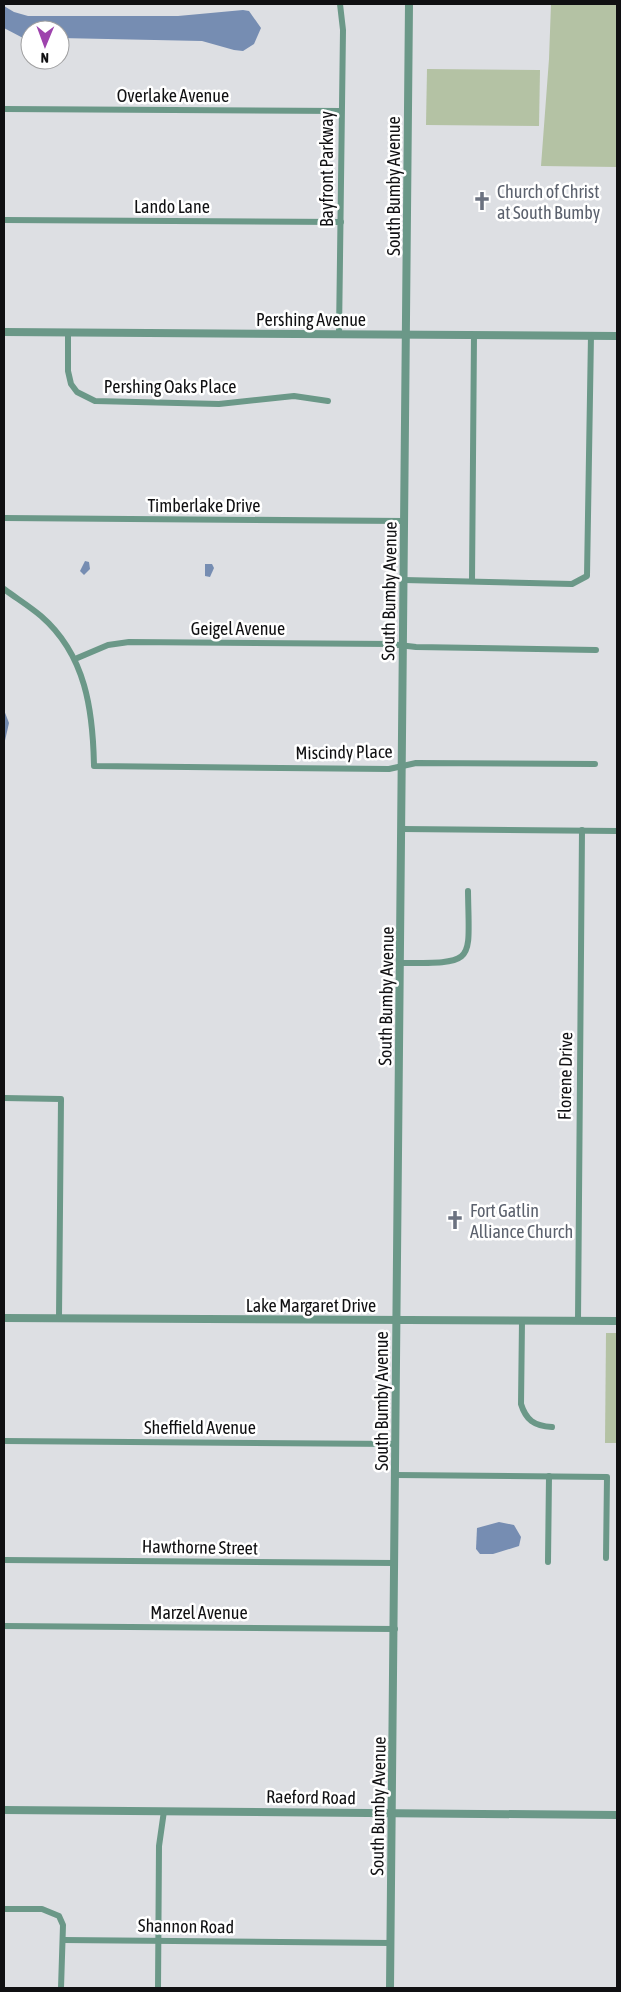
<svg xmlns="http://www.w3.org/2000/svg" width="621" height="1992" viewBox="0 0 621 1992" font-family="'Asap Condensed',sans-serif">
<style>
.green{fill:#b4c2a4}
.water{fill:#768db2}
.lines{fill:none;stroke-linecap:round;stroke-linejoin:round}
.minor{stroke:#6b9888;stroke-width:6}
.tertiary{stroke:#6b9888;stroke-width:8}
.labels{text-anchor:middle;dominant-baseline:central;stroke-width:5;stroke-linejoin:round;paint-order:stroke}
.street-label{font-size:18px;fill:#101012;stroke:#fff}
.worship-label{font-size:18px;fill:#5b616d;stroke:#fff;text-anchor:start}
</style>
<rect width="100%" height="100%" fill="#dddfe3"/>
<g class="green">
<polygon points="551,4 617,4 617,167 541,166 549,59"/>
<polygon points="427,69 540,70 539,126 426,125"/>
<polygon points="606,1333 617,1333 617,1443 605,1443"/>
</g>
<g class="water">
<polygon points="4,6 14,12 28,16 178,16 243,10 249,11 261,28 254,44 243,51 234,50 202,41 60,38 60,30 30,30 30,38 23,38 4,28"/>
<polygon points="85,561 89,562 90,569 84,575 80,571"/>
<polygon points="205,564 212,564 214,568 210,577 205,576"/>
<polygon points="4,710 9,723 4,745"/>
<polygon points="499,1522 514,1525 521,1537 519,1546 493,1554 480,1554 476,1549 477,1528"/>
</g>
<g class="lines">
<g class="minor">
<polyline points="4,109 341,111"/>
<polyline points="4,220 341,222"/>
<polyline points="68,332 68,371 71,384 77,392 95,401 219,404 294,396 328,401"/>
<polyline points="339,334 343,30 340,4"/>
<polyline points="4,518 404,521"/>
<polyline points="404,580 572,584 587,576 591,335"/>
<polyline points="472,581 474,335"/>
<path d="M 4,589 C 16,598 29,606 41,616 C 86,655 93,711 94,766 L 389,769 L 416,763 L 595,764"/>
<polyline points="75,659 108,645 129,642 390,644 416,647 596,650"/>
<polyline points="402,829 617,831"/>
<path d="M 401,963 C 477,963 469,964 468,891"/>
<polyline points="4,1098 61,1099 59,1318"/>
<path d="M 522,1321 L 521,1404 C 526,1420 534,1426 552,1427"/>
<polyline points="578,1321 582,830"/>
<polyline points="4,1441 396,1444"/>
<polyline points="396,1475 607,1477 606,1558"/>
<polyline points="4,1560 395,1563"/>
<polyline points="548,1562 549,1476"/>
<polyline points="4,1626 395,1629"/>
<polyline points="4,1909 42,1909 59,1916 63,1925 61,1988"/>
<polyline points="63,1940 391,1943"/>
<polyline points="158,1988 159,1846 164,1811"/>
</g>
<g class="tertiary">
<polyline points="4,332 617,336"/>
<polyline points="4,1318 617,1321"/>
<polyline points="4,1810 617,1815"/>
<polyline points="390,1988 409,4"/>
</g>
</g>
<defs>
<g id="church-bare" transform="scale(1.5)"><path d="M-1.2-6h2.4v3.5h3.3v2.4h-3.3V6h-2.4V-.1h-3.3v-2.4h3.3Z" fill="#6b7280" stroke="#fff" stroke-width="2.5" paint-order="stroke"/></g>
</defs>
<g fill-rule="evenodd">
<use href="#church-bare" x="482" y="201"/>
<use href="#church-bare" x="455" y="1220"/>
</g>
<g class="labels">
<g class="street-label">
<text x="173" y="95">Overlake Avenue</text>
<text transform="translate(326 169) rotate(-90)">Bayfront Parkway</text>
<text transform="translate(393 186) rotate(-90)">South Bumby Avenue</text>
<text x="172" y="206">Lando Lane</text>
<text x="311" y="319">Pershing Avenue</text>
<text x="170" y="386">Pershing Oaks Place</text>
<text x="204" y="505">Timberlake Drive</text>
<text transform="translate(389 591) rotate(-89)">South Bumby Avenue</text>
<text x="238" y="628">Geigel Avenue</text>
<text transform="translate(344 752) rotate(-1)">Miscindy Place</text>
<text transform="translate(386 996) rotate(-89)">South Bumby Avenue</text>
<text transform="translate(565 1076) rotate(-89)">Florene Drive</text>
<text x="311" y="1305">Lake Margaret Drive</text>
<text transform="translate(381 1401) rotate(-90)">South Bumby Avenue</text>
<text x="200" y="1427">Sheffield Avenue</text>
<text transform="translate(200 1547) rotate(1)">Hawthorne Street</text>
<text x="199" y="1612">Marzel Avenue</text>
<text transform="translate(311 1797) rotate(1)">Raeford Road</text>
<text transform="translate(378 1806) rotate(-89)">South Bumby Avenue</text>
<text transform="translate(186 1926) rotate(1)">Shannon Road</text>
</g>
<g class="worship-label">
<text x="497" y="191">Church of Christ<tspan x="497" dy="21">at South Bumby</tspan></text>
<text x="470" y="1210">Fort Gatlin<tspan x="470" dy="21">Alliance Church</tspan></text>
</g>
</g>
<rect width="621" height="1992" fill="none" stroke="#101012" stroke-width="10"/>
<g transform="translate(45 45) rotate(181)"><circle r="24" fill="#ffffff" stroke="#9f9fa0"/>
<path d="M0-4L9 19L0 12L-9 19Z" fill="#9e43ad"/>
<text y="-8" font-size="14" font-weight="bold" text-anchor="middle" fill="#101012">N</text>
</g>
</svg>
